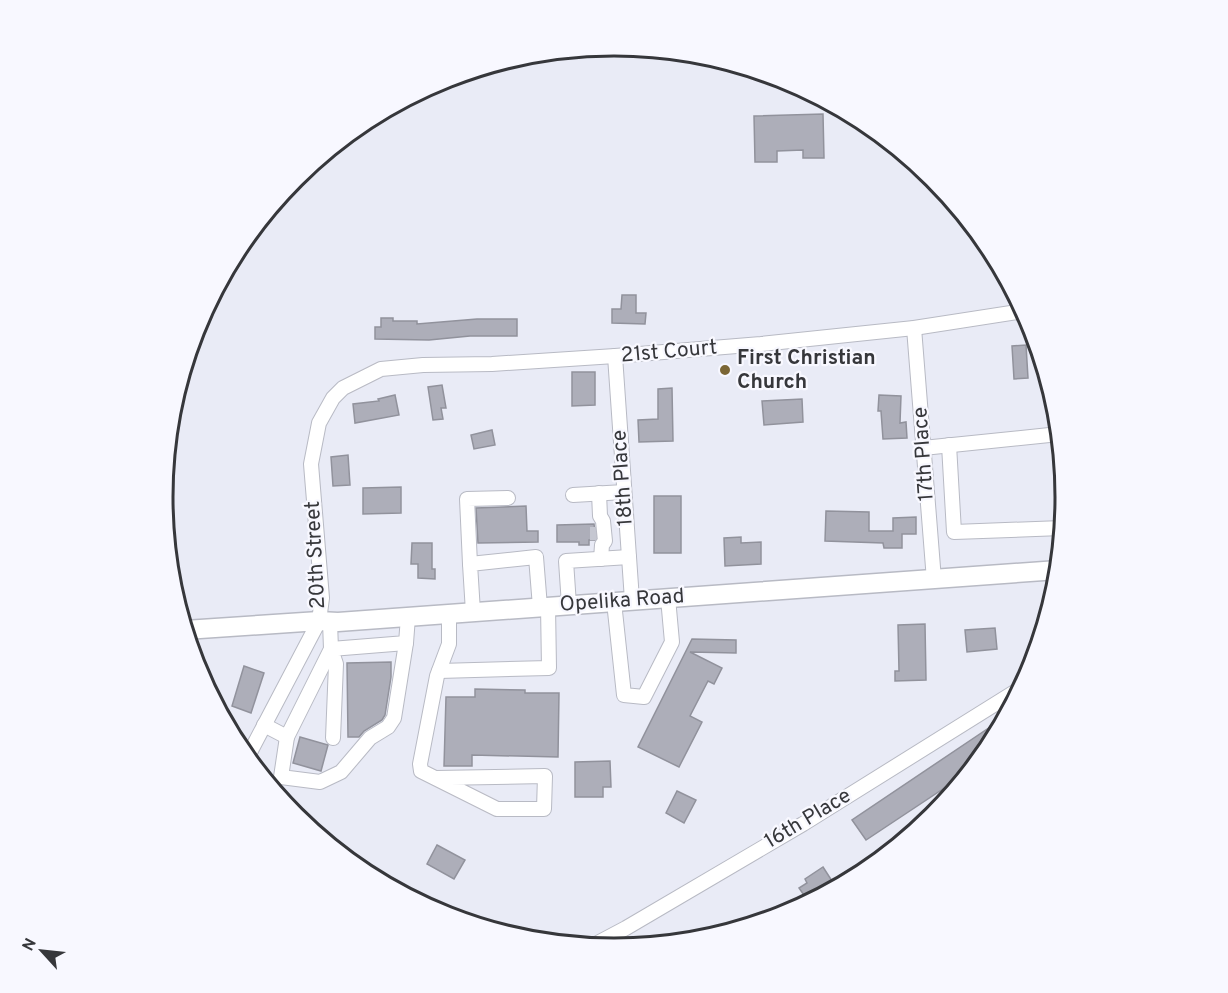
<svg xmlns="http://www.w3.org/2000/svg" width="1228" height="993" viewBox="0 0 1228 993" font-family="Overpass,sans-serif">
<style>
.built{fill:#dee0f2}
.building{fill:#adaeb9;stroke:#91929c;stroke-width:1.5}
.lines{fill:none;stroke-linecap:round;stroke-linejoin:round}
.minor-tunnel{stroke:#c5c7d1;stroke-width:14;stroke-dasharray:14 7;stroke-linecap:butt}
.minor-casing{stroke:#b8bac4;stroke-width:16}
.major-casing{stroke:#b8bac4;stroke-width:21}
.minor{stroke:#fff;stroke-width:14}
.major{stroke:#fff;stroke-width:18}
.poi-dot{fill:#7b6635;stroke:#f8f8ff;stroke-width:2}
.labels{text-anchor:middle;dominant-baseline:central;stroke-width:4.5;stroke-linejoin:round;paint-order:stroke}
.street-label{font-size:21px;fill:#36373b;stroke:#f8f8ff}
.poi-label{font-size:21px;font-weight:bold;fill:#36373b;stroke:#f8f8ff;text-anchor:start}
.rim{fill:none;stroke:#36373b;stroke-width:3}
</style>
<rect width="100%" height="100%" fill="#e9ebf6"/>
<polygon class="built" points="324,153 243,241 295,177"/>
<g class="building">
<polygon points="823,114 824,158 803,158 803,150 777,151 777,162 755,162 754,116"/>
<polygon points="622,295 636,295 636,313 646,313 645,324 612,323 612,309 621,309"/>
<polygon points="381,318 393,318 393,321 417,321 417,324 477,319 517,319 517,336 470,336 429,340 375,339 375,327 381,327"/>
<polygon points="1026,345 1028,378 1014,379 1012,346"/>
<polygon points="572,372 595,372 595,405 572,406"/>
<polygon points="442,385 446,408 441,408 443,419 433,420 428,387"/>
<polygon points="672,388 673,441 639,442 638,420 658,419 658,389"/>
<polygon points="395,395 399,415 355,423 353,404 379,401 378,399"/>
<polygon points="879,395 901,396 900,423 906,422 907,438 883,439 881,411 878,411"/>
<polygon points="802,399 803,422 764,425 762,401"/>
<polygon points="492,430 495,445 474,449 471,435"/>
<polygon points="348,455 350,485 333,486 331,457"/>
<polygon points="401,487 401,513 363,514 363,488"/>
<rect x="654" y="496" width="27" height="57"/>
<polygon points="526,506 527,531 538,531 538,542 478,543 476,508"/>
<polygon points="826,511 869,512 869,531 893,531 893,518 916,517 916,534 902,534 902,548 884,548 883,543 825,541"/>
<polygon points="594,524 596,538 595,540 589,540 589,545 579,545 579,542 557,542 557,525"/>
<polygon points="741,537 741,543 761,542 761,564 725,566 724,538"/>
<polygon points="412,543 432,543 432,569 435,569 435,579 418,578 418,564 411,564"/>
<polygon points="925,624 926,680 895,681 895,671 899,671 898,625"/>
<polygon points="995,628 997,649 967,652 965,630"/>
<polygon points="692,639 736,640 736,653 690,652 722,668 714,684 708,681 690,716 702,722 679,767 638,747"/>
<polygon points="391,662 391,677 385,715 382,720 364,731 359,737 348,737 347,663"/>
<polygon points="244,666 264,673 251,713 232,706"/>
<polygon points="475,689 525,690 525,693 559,693 558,757 472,755 472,766 444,766 446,697 475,697"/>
<polygon points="1005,717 989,748 970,771 866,840 852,820"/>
<polygon points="300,737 328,745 321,771 293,763"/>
<polygon points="610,761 611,787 603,787 603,797 575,797 575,762"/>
<polygon points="677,791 696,800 684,823 666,813"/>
<polygon points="437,845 465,860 454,879 427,864"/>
<polygon points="823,867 834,884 808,901 799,888 807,883 805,879"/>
</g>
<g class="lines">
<polyline class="minor-tunnel" points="597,527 597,540"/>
<g class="minor-casing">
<g id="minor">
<polyline points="914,328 934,580"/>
<polyline points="615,356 632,600"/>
<polyline points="949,445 954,532 1062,528"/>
<polyline points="923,448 1059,434"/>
<polyline points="599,493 600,516 603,521 605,541 602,545 601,559"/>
<polyline points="573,495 624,492"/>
<polyline points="470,564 467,499 508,498"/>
<polyline points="614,602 624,695 644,697 672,642 668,598"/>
<polyline points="569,605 566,561 629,557"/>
<polyline points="473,612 470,564 536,557 540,607"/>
<polyline points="439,671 549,668 548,606"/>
<polyline points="264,725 287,737 331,649 330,622"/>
<polyline points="287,737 281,777 320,782 341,772 370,738 388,727 394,718 406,643"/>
<polyline points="333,738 336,664 331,649 406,643 408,617"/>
<polyline points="247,758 319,621 322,598 311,464 319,423 333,398 343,388 381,369 423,365 492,364 615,356 761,344 914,328 1024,311"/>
<polyline points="436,778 545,776 544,809 497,809 421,771 420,764 437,676 449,644 449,614"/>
<polyline points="592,946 626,928 803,824 1021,688"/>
</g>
</g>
<g class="major-casing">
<polyline id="major" points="185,630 319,621 338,622 1058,570"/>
</g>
<use href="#minor" class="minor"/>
<use href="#major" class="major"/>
</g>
<circle class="poi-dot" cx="725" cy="370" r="6"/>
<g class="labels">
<g class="street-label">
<text transform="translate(669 352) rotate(-5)">21st Court</text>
<text transform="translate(924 454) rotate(-94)">17th Place</text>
<text transform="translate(623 478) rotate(-94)">18th Place</text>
<text transform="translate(316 555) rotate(-93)">20th Street</text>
<text transform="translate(622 601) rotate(-4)">Opelika Road</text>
<text transform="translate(808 819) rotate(-31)">16th Place</text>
</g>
<g class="poi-label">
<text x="737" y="358">First Christian<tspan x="737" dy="24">Church</tspan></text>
</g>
</g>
<path d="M0 0H1228V993H0ZM173 497a441 441 0 1 1 882 0a441 441 0 1 1-882 0Z" fill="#f8f8ff" fill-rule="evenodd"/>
<path class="rim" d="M173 497a441 441 0 1 1 882 0a441 441 0 1 1-882 0Z"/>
<g transform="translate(42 951) rotate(297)" stroke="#f8f8ff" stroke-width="4.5" paint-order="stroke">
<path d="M0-4.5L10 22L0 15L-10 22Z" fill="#36373b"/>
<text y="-9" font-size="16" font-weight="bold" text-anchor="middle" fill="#36373b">N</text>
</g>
</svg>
